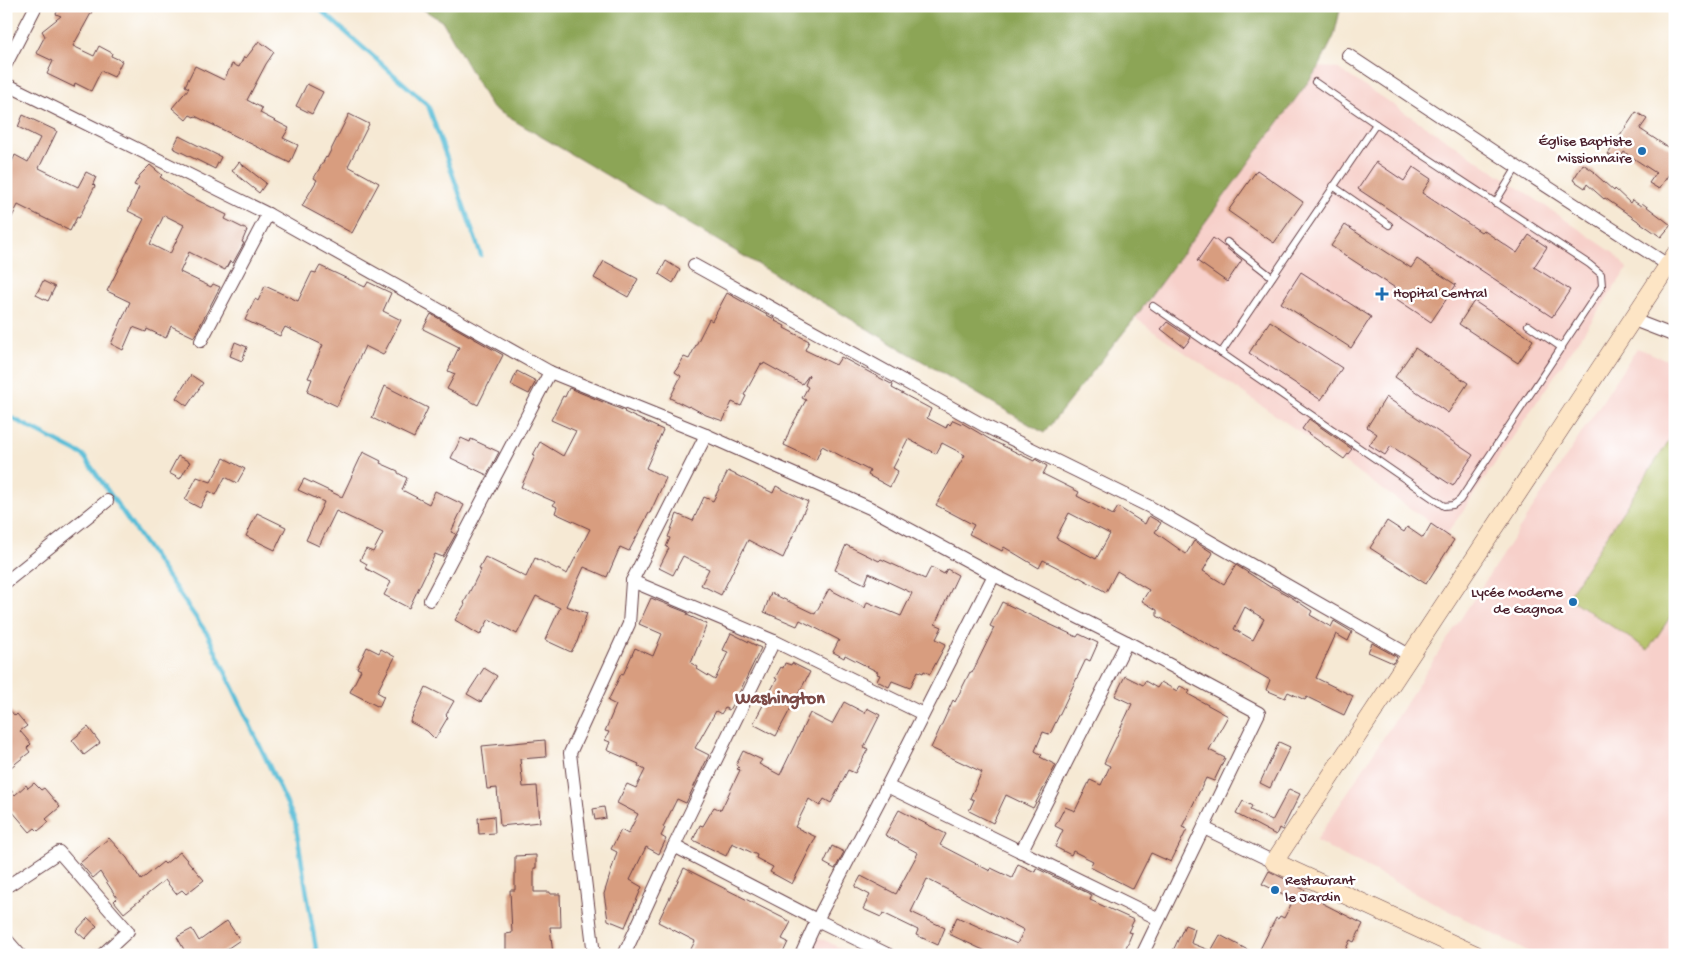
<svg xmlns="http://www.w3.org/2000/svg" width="1681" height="961" viewBox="0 0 1681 961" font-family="'Gochi Hand',sans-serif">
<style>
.built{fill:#f7d0ca}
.green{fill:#b0be60;stroke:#7d6e46}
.forest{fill:#8ca556;stroke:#6b6240}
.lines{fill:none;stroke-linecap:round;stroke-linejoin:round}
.stream{stroke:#59bdd7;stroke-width:4.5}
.building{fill:#d89d7f;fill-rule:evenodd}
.lane-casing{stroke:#643d44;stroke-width:8}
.street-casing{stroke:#643d44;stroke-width:14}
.secondary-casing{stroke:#643d44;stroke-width:19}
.lane{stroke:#fff;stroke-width:6}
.street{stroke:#fff;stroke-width:12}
.secondary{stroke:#fde5c5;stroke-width:18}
.poi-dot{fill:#1f6fb2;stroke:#fff;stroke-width:2}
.labels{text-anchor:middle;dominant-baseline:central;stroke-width:5;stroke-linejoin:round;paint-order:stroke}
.poi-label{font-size:15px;fill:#4a1f2b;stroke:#fff;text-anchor:end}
.quarter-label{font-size:18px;font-weight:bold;fill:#7c4b48;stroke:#fff}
</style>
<rect width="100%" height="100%" fill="#fff"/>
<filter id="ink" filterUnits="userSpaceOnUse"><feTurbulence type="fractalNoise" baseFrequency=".02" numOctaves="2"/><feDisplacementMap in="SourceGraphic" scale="10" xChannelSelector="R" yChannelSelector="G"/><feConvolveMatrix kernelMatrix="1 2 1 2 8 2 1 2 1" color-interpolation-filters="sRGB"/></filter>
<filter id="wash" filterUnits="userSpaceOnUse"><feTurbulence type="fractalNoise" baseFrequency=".0096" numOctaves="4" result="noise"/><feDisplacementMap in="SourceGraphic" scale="20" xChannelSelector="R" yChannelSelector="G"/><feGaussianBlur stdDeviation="1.12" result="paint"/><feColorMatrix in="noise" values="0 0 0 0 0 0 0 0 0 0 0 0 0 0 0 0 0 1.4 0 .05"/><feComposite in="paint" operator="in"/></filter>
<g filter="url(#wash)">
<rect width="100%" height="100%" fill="#f6e9d4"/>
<g class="built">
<polygon points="1319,67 1337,68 1509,181 1615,254 1627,269 1447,534 1135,318"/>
<polygon points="1637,348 1675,363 1675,955 1534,955 1316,841"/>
<polygon points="818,937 855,955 810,955"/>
</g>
<polygon class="green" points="1672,436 1675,438 1675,610 1648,650 1567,597"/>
<polygon class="forest" points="418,6 1341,6 1334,36 1319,67 1135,318 1044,433 491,107 443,22"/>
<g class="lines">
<g class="stream">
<polyline points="316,6 428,105 481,255"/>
<polyline points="6,415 83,455 208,635 295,821 317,955"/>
</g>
</g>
<g id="blocks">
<g class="building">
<polygon points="60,6 95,6 73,46 94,56 99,46 112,53 111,56 122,61 114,77 101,71 91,91 75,83 74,87 47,74 53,61 36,53 45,36 42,31 61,16 56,14"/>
<polygon points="259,41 274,52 266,64 247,100 262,108 260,113 289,128 283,138 298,145 290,163 195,116 194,117 190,115 186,120 172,108 189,88 185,86 195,66 224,80 232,64 239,67 244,57 246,58"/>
<polygon points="307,84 323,92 312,114 296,106"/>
<polygon points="1636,112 1647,119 1640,129 1675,152 1675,165 1659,189 1649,183 1656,173 1624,152 1618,161 1608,154"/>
<polygon points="349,114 369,124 348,166 379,183 352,233 302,206 317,180 314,178 326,157 327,158"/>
<polygon points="23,115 57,131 39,168 78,187 86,172 96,177 93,184 95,186 79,218 77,217 70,231 18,205 6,229 6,161 11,164 15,155 28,162 40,138 18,127"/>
<polygon points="179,136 221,157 215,169 173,148"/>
<polygon points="239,162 266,183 259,193 232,171"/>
<polygon points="1376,162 1404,181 1413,167 1431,179 1422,193 1481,232 1483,230 1517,253 1529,235 1547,247 1534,267 1570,290 1552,317 1358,189"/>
<polygon points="1583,164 1595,172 1594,173 1614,191 1615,189 1630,203 1632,200 1641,206 1642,203 1671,225 1661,237 1605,198 1604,199 1587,184 1585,188 1573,180"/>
<path d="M 150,165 L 162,175 L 160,177 L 187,195 L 227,215 L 225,219 L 247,230 L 242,242 L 244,243 L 233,263 L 230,261 L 225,270 L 189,252 L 180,272 L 211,287 L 213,284 L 220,287 L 194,337 L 171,326 L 166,338 L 147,329 L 146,332 L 133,327 L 123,350 L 111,344 L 130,302 L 107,291 L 144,219 L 128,211 L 139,187 L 134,185 L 140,175 ZM 164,215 L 184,225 L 170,254 L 150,244 Z"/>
<polygon points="1257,170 1303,202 1274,243 1228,211"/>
<polygon points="1345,225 1411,268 1417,259 1456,285 1431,322 1395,298 1400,291 1331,246"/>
<polygon points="1213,238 1242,260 1227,282 1197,261"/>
<polygon points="604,261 638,279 628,297 594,278"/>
<polygon points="666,261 680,270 673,283 659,274"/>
<polygon points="320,266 365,287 368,282 391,293 383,311 401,320 383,355 365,346 337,406 307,392 312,379 308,378 323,345 285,327 280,336 245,320 255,299 258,301 265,286 298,301 312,272 316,273"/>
<polygon points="1301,272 1371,317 1351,348 1281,303"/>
<polygon points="43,281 55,287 48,301 36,295"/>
<path d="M 727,293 L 776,320 L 775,321 L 785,326 L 784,328 L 809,341 L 805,350 L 836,365 L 841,357 L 893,385 L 892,388 L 931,409 L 927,418 L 946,428 L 948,423 L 950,425 L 953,420 L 962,424 L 962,423 L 991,440 L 1034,461 L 1035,459 L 1047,466 L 1043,474 L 1079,492 L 1077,496 L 1113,515 L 1118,507 L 1145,524 L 1149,516 L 1161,523 L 1155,532 L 1186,554 L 1194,541 L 1213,553 L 1203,571 L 1224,584 L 1236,565 L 1270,587 L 1271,586 L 1291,597 L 1312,611 L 1310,615 L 1331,627 L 1334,621 L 1352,632 L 1348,641 L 1336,634 L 1316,678 L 1353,696 L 1344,715 L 1307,697 L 1305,700 L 1288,692 L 1285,698 L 1266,690 L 1270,680 L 1157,616 L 1157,610 L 1142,601 L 1149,590 L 1117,571 L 1106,592 L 1079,577 L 1078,578 L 1043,560 L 1039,568 L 1004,547 L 1002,551 L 969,534 L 974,525 L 936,505 L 965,455 L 942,443 L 936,454 L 908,439 L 893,468 L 898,471 L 890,487 L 868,475 L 870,471 L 822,446 L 816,460 L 784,445 L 790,429 L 806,400 L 802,398 L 808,387 L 805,385 L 809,375 L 802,384 L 764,363 L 763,365 L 761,364 L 744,395 L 746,396 L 741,406 L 732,402 L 723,421 L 706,415 L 689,406 L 688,407 L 670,398 L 681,376 L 675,372 L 684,357 L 689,359 L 709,319 L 712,321 ZM 1069,513 L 1110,534 L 1096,559 L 1056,538 ZM 1245,607 L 1264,619 L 1253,640 L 1234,629 Z"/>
<polygon points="1474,301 1533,340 1518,363 1459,324"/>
<polygon points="431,314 503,355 478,405 447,389 455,374 448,371 459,347 423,329"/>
<polygon points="1270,321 1342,368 1321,400 1249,353"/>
<polygon points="1167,322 1191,338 1184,347 1161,329"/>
<polygon points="235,342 247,347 242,361 230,356"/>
<polygon points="1415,348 1468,383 1448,413 1395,377"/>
<polygon points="517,371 536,381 529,394 511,385"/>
<polygon points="191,375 203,383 187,406 176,398"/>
<polygon points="385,386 428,408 414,438 372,418"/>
<polygon points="569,388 625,411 624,412 663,430 646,468 666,478 650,513 649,513 629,551 620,547 607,577 584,567 566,606 587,613 577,642 571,652 545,640 560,608 536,596 517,634 489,619 480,635 455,620 465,604 464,603 481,569 479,568 485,557 526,577 535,558 567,574 590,529 555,513 557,507 553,505 555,502 521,487 535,456 533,455 540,442 563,456 576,431 551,420 563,396 565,397"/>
<polygon points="1386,397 1473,455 1453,486 1391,446 1385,455 1369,445 1377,434 1367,427"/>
<polygon points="1309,419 1352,449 1344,459 1302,429"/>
<polygon points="461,438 470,442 471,439 499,452 487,475 451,458"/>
<polygon points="363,452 381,461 380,463 398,471 398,473 407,478 402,490 429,504 435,491 464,505 451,532 456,534 443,557 435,554 409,608 384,595 391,582 365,568 367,564 360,560 366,549 373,552 383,533 336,511 319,546 306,540 324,502 298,490 304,479 342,497"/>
<polygon points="178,456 190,462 180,479 169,473"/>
<polygon points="224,458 245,469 237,483 225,477 216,495 209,491 200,508 185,500 197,477 211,482"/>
<polygon points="728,471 773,493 776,486 808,502 783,558 748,540 721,595 701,585 709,569 683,556 673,575 659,568 669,548 666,547 670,538 668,537 677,514 693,521 704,497 713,501"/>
<polygon points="257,513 286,527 275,550 246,536"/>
<polygon points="1387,521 1404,532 1407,527 1423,538 1431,524 1454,540 1426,584 1370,548"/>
<polygon points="846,545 879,561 881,559 925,579 931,567 944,574 947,569 958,575 935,624 942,627 936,639 946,644 930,674 924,671 923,673 918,671 910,688 892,681 889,687 877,681 880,675 877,674 878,672 845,655 844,658 833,652 839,640 800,620 797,626 764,612 771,593 815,614 829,589 865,608 867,602 901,616 912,593 869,573 865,584 835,570"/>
<polygon points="651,598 688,613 687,615 707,624 691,663 698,667 697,669 715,680 728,652 723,650 731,633 761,648 741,689 729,710 725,708 721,714 716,711 695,748 709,755 686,803 677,799 663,827 665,828 661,836 666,839 659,854 646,847 630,880 642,887 625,927 608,920 604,894 617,852 611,849 621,830 628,834 638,814 617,803 627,784 636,788 645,770 638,766 639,764 607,750 610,742 605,740 609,732 605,731 616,705 608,701 621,674 623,675 635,648 653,656 662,634 639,624"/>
<polygon points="1002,602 1077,637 1079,634 1098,643 1090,661 1086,659 1051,732 1049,734 1043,732 1035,751 1042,755 1040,757 1056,765 1033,808 1006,795 993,823 969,811 974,800 970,798 982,772 931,748 953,700 955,702 970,672 972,673 994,628 990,626"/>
<polygon points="1372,643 1397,657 1393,663 1368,652"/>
<polygon points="367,647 379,653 381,649 395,657 377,692 384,696 379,707 350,692 361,670 357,668"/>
<polygon points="785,663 791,665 792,663 810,672 776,736 753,724 777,679 775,678 781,667 783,668"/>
<polygon points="484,668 497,676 481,702 467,694"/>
<polygon points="1125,676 1143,685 1145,681 1157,688 1161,682 1177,691 1180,686 1190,691 1188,694 1228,716 1209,750 1225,758 1214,781 1206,778 1182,827 1187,829 1171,862 1151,853 1133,889 1090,867 1093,861 1073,851 1071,855 1055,847 1063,830 1055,826 1065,807 1075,811 1090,780 1101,785 1110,766 1104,763 1132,704 1115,696"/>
<polygon points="426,687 454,701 446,715 448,717 435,739 427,731 410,722"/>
<polygon points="844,702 865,713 867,708 880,715 864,747 868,749 855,773 848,770 831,803 824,799 820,806 809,799 795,827 816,837 792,884 770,872 773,867 756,858 757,855 732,843 726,856 693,840 700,825 703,826 714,807 721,810 740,770 737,769 739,767 736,765 743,751 762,760 759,764 780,775 810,713 832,724"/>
<polygon points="6,706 15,716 17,714 27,726 20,731 31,744 27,748 30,752 6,771"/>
<polygon points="88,727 100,743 84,755 72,740"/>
<polygon points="545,740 546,757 520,759 523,787 537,786 540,822 500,826 497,788 487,789 482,746"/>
<polygon points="1279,742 1290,747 1270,788 1260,783"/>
<polygon points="34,783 41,790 44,788 60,807 46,819 49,822 38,831 35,828 30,832 6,804 6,784 15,795 26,785 28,788"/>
<polygon points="1289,789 1300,794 1282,830 1279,828 1276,835 1236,814 1243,801 1252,806 1250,810 1272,821"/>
<polygon points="604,807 606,818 595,820 593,809"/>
<polygon points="899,810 946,834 940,845 990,871 991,868 1012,878 1018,864 1035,872 1036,868 1092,895 1090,900 1134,920 1128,932 1132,933 1123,955 994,955 949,934 957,917 1017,944 1024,930 927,879 911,912 945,928 938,945 916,935 918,930 883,913 881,917 863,909 870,895 855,887 861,876 896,894 918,853 885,835"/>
<polygon points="494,816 495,833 479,834 478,818"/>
<polygon points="109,838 127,858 141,880 163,862 165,864 180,852 204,880 186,894 182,890 176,894 165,880 124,913 114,901 117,898 100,872 93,878 80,863"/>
<polygon points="832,846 844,852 835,869 824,863"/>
<polygon points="536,855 536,868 534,868 534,892 550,892 550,894 560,894 561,927 550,927 553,955 506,955 506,934 512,933 510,890 515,890 515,856"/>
<polygon points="684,868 791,922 782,939 788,942 782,955 688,955 695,941 658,922"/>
<polygon points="1269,871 1299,886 1299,887 1305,890 1304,892 1323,902 1322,903 1363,924 1354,942 1350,940 1343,955 1257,955 1276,918 1278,919 1280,916 1284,918 1294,899 1262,884"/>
<polygon points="88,918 97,926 85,939 76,931"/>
<polygon points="227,921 240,940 218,955 187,955 177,937 192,929 199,941"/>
<polygon points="1185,925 1195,929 1191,943 1211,951 1220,935 1257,955 1171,955"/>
</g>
</g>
</g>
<g filter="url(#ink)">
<use href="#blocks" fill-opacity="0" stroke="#643d44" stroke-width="1"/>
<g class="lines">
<g class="lane-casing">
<g id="lane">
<polyline points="1333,186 1389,225"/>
<polyline points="1495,203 1517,167"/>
<polyline points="1227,242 1272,277"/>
<polyline points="1153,306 1444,506 1453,505 1460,500 1602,286 1601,274 1589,264 1376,124 1315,82"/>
<polyline points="1528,325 1562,348"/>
<polyline points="1221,353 1376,124"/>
</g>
</g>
<g class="street-casing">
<g id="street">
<polyline points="1348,55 1517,167 1668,265"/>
<polyline points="6,64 36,6"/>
<polyline points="6,84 268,214 550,372 706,435 870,508 994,575 1127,642 1259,713 1142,955"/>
<polyline points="694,265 983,425 1148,506 1411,656"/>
<polyline points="1631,319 1675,336"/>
<polyline points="201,341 268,214"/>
<polyline points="632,581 774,641 923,714"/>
<polyline points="6,582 107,501"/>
<polyline points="430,600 550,372"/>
<polyline points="887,786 1159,919"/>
<polyline points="1204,828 1274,862"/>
<polyline points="674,846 817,920 889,955"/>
<polyline points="1021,852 1127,642"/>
<polyline points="6,887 59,852 128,931 102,955"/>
<polyline points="6,939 20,955"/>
<polyline points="594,955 570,753 629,624 632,581 706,435"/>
<polyline points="624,955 674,846 774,641"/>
<polyline points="801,955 817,920 887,786 994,575"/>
</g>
</g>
<g class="secondary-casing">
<polyline id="secondary" points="1476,955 1274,862 1675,255"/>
</g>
<use href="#lane" class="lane"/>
<use href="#street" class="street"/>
<use href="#secondary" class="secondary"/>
</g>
</g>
<g class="poi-dot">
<circle cx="1642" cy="151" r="5"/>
<path d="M1379.5 286.5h5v5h5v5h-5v5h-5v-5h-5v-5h5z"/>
<circle cx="1573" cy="602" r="5"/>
<circle cx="1275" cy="890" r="5"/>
</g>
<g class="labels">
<g class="poi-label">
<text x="1632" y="142">Église Baptiste<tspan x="1632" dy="17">Missionnaire</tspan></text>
<text x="1393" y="294" text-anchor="start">Hopital Central</text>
<text x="1563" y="593">Lycée Moderne<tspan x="1563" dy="17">de Gagnoa</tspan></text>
<text x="1285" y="881" text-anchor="start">Restaurant<tspan x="1285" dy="17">le Jardin</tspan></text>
</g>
<g class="quarter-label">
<text x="780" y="699">Washington</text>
</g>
</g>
<rect width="1681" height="961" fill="none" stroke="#fff" stroke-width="25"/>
</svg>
